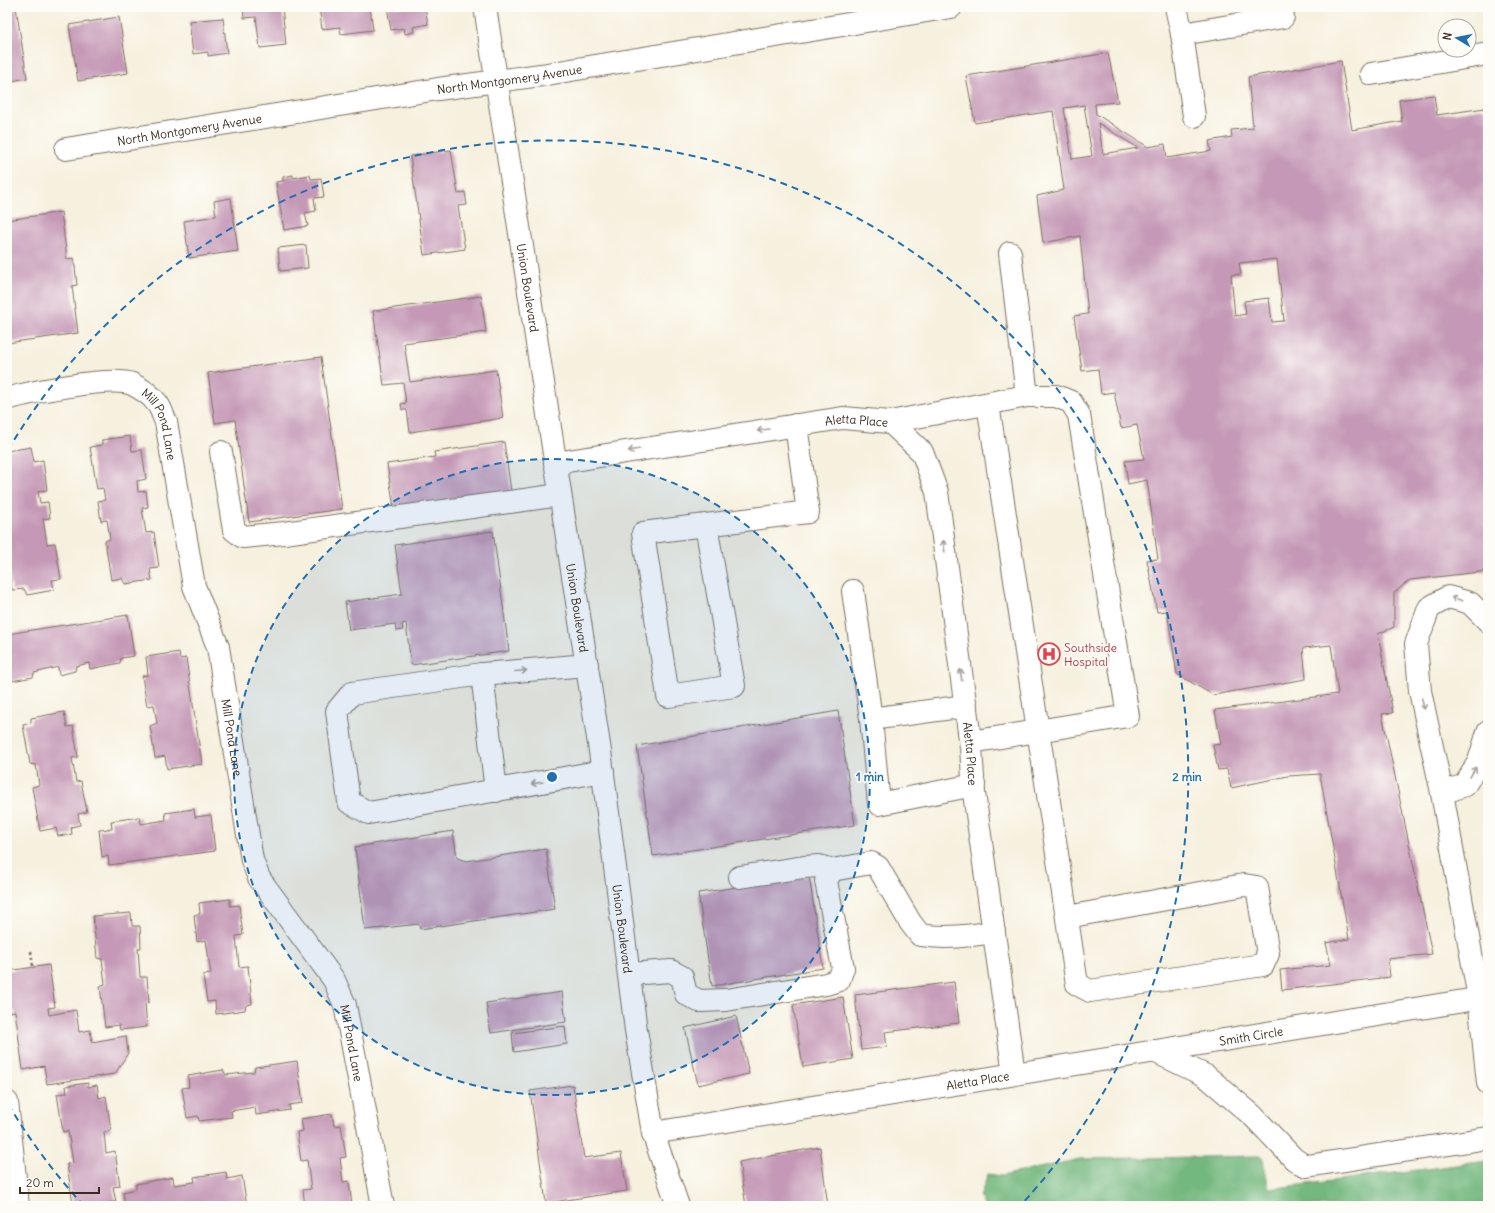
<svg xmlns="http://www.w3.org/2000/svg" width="1495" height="1213" viewBox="0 0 1495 1213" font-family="Delius,sans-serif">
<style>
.forest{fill:#73b87e;stroke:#57714e}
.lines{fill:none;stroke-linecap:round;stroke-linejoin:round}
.stream{stroke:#6bbde7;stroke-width:8}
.building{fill:#c498b6;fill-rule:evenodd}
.minor-casing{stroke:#7c6f61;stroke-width:24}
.major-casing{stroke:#7c6f61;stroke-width:24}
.path{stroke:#7c6f61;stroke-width:2.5;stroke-dasharray:3 3;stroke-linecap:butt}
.minor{stroke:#fff;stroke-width:22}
.major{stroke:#fff;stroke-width:22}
.oneway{stroke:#a79f9a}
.ring{fill:none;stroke:#1f6fb2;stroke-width:2;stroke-dasharray:7 5}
.labels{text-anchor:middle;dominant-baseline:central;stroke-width:3.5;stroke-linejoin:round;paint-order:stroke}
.street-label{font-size:12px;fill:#3b2a1e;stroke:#fdfcf7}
.health-label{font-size:12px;fill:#be3a42;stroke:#fdfcf7;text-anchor:start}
.centre{fill:#1f6fb2;stroke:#fdfcf7;stroke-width:2}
.ring-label{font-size:12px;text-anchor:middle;font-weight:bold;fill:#1f6fb2;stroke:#fdfcf7;stroke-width:3.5;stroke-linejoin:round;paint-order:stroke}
</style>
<rect width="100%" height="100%" fill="#fdfcf7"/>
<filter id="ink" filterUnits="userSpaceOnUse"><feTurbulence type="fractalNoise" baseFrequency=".025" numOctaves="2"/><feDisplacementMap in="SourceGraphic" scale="8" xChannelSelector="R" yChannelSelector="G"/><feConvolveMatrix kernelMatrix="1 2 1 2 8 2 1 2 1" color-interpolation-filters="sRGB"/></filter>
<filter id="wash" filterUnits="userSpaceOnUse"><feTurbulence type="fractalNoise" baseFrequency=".012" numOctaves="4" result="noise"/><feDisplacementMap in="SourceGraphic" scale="16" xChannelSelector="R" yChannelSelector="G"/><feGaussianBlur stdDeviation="0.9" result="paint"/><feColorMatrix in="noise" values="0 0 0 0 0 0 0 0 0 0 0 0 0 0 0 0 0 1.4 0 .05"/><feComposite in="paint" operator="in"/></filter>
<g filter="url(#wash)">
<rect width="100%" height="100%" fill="#f6f0de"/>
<polygon class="forest" points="1262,1156 1269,1189 1488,1161 1488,1206 984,1206 980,1197 988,1174 1002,1176 1080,1159"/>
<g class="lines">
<polyline class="stream" points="1138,1206 1154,1204 1156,1206"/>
</g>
<g id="blocks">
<g class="building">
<polygon points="7,7 16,7 27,78 7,82"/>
<polygon points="243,7 282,7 286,45 260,48 256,17 244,18"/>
<polygon points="319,7 370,7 373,30 341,34 340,27 322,29"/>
<polygon points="387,7 425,7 428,24 413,27 414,32 405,34 404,28 391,30"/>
<polygon points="119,17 128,73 78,81 69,25"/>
<polygon points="223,18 227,53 208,56 208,52 193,54 189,21"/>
<path d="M 1108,53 L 1118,102 L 1095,104 L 1096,114 L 1148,147 L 1165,144 L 1167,158 L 1211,151 L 1209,141 L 1232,137 L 1231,130 L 1253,128 L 1248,77 L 1341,61 L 1352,130 L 1402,121 L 1399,100 L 1434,95 L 1437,115 L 1485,108 L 1488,125 L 1488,571 L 1410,580 L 1394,593 L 1394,627 L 1378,634 L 1393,713 L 1382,714 L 1432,954 L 1388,959 L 1390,977 L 1282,990 L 1280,970 L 1331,965 L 1326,943 L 1349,939 L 1320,774 L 1288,776 L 1231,788 L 1227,769 L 1218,770 L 1213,745 L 1221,744 L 1215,710 L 1338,694 L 1331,645 L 1303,648 L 1306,679 L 1213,695 L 1177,674 L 1167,611 L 1157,612 L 1147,560 L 1158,559 L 1147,480 L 1128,484 L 1125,461 L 1144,459 L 1137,425 L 1121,428 L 1114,392 L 1101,394 L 1098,369 L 1082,371 L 1074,316 L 1088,314 L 1080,236 L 1043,243 L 1037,196 L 1064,190 L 1053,111 L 975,123 L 966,76 ZM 1084,105 L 1092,156 L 1072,159 L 1064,108 ZM 1098,123 L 1138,148 L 1103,154 ZM 1277,259 L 1284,321 L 1272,322 L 1269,298 L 1244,301 L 1246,314 L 1235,316 L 1231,275 L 1241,274 L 1239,263 Z"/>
<polygon points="451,150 458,194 465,192 467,205 458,206 465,249 424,255 410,156"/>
<polygon points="293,175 293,178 310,175 311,179 321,178 324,197 314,198 316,211 305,213 308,226 284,230 276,182 283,181 283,177"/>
<polygon points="231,198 238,251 189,258 184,221 216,216 214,201"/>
<polygon points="61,212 67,259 74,258 77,285 72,286 78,333 7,343 7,220"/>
<polygon points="306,245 308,268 280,271 278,248"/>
<polygon points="481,296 486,332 404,343 410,382 496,370 503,418 410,432 407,410 402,410 401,404 406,403 403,383 384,385 373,311"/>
<polygon points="321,357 342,509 249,522 235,420 215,423 208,373"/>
<polygon points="130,436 132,451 142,450 146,479 137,481 138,492 146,491 148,507 142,508 146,533 154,532 159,568 150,569 152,580 125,584 122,578 111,580 105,541 110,539 107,520 101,521 98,501 105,500 103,488 97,489 90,447 102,445 102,440"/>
<polygon points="504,442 511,491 394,508 387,464 435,457 434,452"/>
<polygon points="31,447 34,462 43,460 47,490 38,491 40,503 48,502 50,518 43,519 47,544 55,543 61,579 52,580 54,590 27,595 24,589 12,590 7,555 7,552 11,550 8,530 7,530 7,451"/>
<polygon points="493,531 509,651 411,665 406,623 402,624 403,630 396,631 395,624 349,630 345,602 402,594 395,545"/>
<polygon points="128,615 134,656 121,658 120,663 90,669 89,663 76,666 75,671 59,675 58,667 34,673 33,677 7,682 7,634"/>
<polygon points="179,652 180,659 186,658 202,764 167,769 165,756 155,758 150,726 157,723 154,705 147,706 142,676 148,675 146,657"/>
<polygon points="838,711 855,825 653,856 637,746"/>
<polygon points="64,712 67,727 73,726 78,757 72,758 76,782 81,781 87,812 78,814 80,825 71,827 72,834 58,836 56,828 40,831 32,787 39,785 36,765 30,764 23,725 31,723 31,718"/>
<polygon points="194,809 195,817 211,815 215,851 109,865 108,856 102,857 99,830 112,829 111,821 140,817 141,824 166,820 165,813"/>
<polygon points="453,831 457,858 466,861 546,849 555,909 420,929 419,924 365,930 355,847"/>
<polygon points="809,876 823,968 712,986 698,893"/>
<polygon points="230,899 230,906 239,905 243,935 236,936 239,967 248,966 252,1004 246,1005 245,1010 216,1014 215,1001 207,1002 203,975 211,974 206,940 197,942 194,915 200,914 199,903"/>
<polygon points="131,913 132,926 140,926 141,948 138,948 140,977 147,977 149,1002 145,1004 147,1027 120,1030 119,1025 105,1027 100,986 105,984 102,959 97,958 93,916"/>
<polygon points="49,965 55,1007 48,1008 49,1015 76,1010 79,1032 90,1030 92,1042 126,1036 128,1053 115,1074 47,1084 44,1066 23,1070 15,1011 7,1013 7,971"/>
<polygon points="954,982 959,1023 885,1032 887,1047 861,1050 855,995"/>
<polygon points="562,992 566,1022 491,1033 486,1003"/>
<polygon points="843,997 853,1059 803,1067 793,1005"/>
<polygon points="736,1016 749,1074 698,1085 685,1028"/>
<polygon points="565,1026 567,1044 514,1052 512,1033"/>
<polygon points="297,1061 303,1103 289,1105 290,1110 256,1115 255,1107 231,1111 232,1117 199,1121 198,1116 187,1118 182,1088 189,1087 188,1076 223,1070 226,1075 254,1072 255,1067"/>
<polygon points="88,1083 88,1087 97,1085 99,1098 106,1096 111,1131 104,1132 106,1153 115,1151 120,1186 113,1187 116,1202 93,1206 83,1206 83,1203 73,1205 67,1164 73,1163 68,1131 63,1132 57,1094 67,1093 66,1086"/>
<polygon points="573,1085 584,1158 621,1153 627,1191 546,1203 530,1091"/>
<polygon points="332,1114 334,1126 341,1125 346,1157 340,1158 343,1182 349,1181 352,1206 305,1206 303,1190 311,1189 307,1160 301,1161 297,1132 303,1131 301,1119"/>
<polygon points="820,1147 828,1206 746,1206 739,1162"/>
<polygon points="226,1172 227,1179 242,1176 247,1206 125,1206 123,1192 136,1189 136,1184 173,1177 174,1185 195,1182 194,1177"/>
</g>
</g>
</g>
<g filter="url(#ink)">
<use href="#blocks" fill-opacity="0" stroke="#7c6f61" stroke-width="1"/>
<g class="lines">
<g class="minor-casing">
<g id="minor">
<polyline points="1176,7 1182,34 1194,116"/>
<polyline points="1182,34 1283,17"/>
<polyline points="1371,74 1488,54"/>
<path id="s1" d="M 66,149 L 438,89 L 541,75 L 951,7"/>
<polyline points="1010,253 1027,396"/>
<path id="s2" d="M 7,399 C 30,392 111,376 132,384 C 140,388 151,395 156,402 C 161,407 163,416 166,422 L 194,586 L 218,647 L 252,860 L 259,878 L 334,980 L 345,1005 L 383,1206"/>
<polyline points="988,404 1077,984 1090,991 1263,965 1268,954 1257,887 1244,885 1067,917"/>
<polyline points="890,422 1027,396 1056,396 1071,402 1079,415 1128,716 971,742"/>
<polyline points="221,452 234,530 243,537 284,533 560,495"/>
<path id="s3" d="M 555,463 L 843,418 L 890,422 L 922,452 L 937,492 L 971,747 L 974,793 L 1014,1074"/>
<polyline points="706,525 734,686 668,696 643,533 808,512 796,425"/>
<polyline points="853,591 871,719 879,804 974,785"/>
<polyline points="1488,621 1470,603 1448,597 1429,608 1416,644 1420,691 1442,793 1479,998 1488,1083"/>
<polyline points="587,665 482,674 352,693 337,711 349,802 369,813 603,771"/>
<polyline points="482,674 496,791"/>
<polyline points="871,719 966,706"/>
<polyline points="1442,793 1465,785 1479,761 1488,732"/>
<path d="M 740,877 L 804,867 L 819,866 L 832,870 L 871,863 L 878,867 L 910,922 L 920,935 C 945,939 968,936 994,932"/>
<polyline points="629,974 671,971 682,977 686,994 699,1001 726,1000 826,984 839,980 843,968 826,881 832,870"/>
<polyline points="1154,1051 1206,1076 1253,1116 1294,1159 1300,1163 1307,1166 1488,1138"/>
<polyline points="7,1102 18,1206"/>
<path id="s4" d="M 653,1133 L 1488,997"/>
</g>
</g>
<g class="major-casing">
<g id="major">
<path id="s5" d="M 485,7 L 600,751 L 636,1030 L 653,1133 L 678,1206"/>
</g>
</g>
<polyline class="path" points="31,951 33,967"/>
<use href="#minor" class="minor"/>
<use href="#major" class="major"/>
</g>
<defs><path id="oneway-shaft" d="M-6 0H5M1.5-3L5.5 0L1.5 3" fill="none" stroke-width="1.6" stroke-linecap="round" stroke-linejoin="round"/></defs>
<g class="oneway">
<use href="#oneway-shaft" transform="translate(763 430) rotate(171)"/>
<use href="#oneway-shaft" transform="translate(634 450) rotate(171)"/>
<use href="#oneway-shaft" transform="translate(944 546) rotate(-98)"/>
<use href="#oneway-shaft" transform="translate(1457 599) rotate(-163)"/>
<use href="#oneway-shaft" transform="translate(521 671) rotate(-5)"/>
<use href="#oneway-shaft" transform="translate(961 675) rotate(-98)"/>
<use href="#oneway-shaft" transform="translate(1423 704) rotate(78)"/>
<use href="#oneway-shaft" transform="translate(1473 772) rotate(-59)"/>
<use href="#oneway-shaft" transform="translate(537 783) rotate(170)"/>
</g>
</g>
<circle cx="552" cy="777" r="318" fill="#1f6fb2" fill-opacity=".12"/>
<g class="ring">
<circle cx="552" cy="777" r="318"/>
<path d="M84 1206A635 635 0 0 1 8 1104M8 450A635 635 0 1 1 1020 1206"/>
</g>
<defs>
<g id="hospital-ring" transform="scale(1.15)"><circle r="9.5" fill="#fdfcf7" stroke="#e0444e" stroke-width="1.5"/><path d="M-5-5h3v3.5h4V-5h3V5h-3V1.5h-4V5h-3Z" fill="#e0444e"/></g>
</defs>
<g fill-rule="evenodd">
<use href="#hospital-ring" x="1049" y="654"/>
</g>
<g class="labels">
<g class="street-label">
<text stroke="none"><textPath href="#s1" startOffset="449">North Montgomery Avenue</textPath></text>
<text stroke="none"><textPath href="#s1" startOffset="125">North Montgomery Avenue</textPath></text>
<text stroke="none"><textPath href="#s5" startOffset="284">Union Boulevard</textPath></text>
<text stroke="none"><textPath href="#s3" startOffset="305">Aletta Place</textPath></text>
<text stroke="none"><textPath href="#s2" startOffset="179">Mill Pond Lane</textPath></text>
<text stroke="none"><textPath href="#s5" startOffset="608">Union Boulevard</textPath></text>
<text stroke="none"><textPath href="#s2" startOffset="503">Mill Pond Lane</textPath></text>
<text stroke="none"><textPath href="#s3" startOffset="689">Aletta Place</textPath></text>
<text stroke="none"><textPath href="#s5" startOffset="932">Union Boulevard</textPath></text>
<text stroke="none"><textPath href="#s4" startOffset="606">Smith Circle</textPath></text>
<text stroke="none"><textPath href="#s2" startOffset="839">Mill Pond Lane</textPath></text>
<text stroke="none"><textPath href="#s4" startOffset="329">Aletta Place</textPath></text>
</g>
<g class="health-label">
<text x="1064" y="647">Southside<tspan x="1064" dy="14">Hospital</tspan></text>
</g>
</g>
<circle cx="552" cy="777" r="6" class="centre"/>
<g class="ring-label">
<text x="870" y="781">1 min</text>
<text x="1187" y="781">2 min</text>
</g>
<rect width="1495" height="1213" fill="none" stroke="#fdfcf7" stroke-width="24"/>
<g transform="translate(1457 38) rotate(280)"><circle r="19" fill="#fdfcf7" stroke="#afa8a0"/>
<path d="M0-3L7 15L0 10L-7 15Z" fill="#1f6fb2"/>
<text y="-6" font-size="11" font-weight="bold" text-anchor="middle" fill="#3b2a1e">N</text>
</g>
<path d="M20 1187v6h79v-6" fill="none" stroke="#3b2a1e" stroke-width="2"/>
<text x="26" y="1187" font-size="12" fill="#3b2a1e" stroke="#fdfcf7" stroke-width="3" paint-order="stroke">20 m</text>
</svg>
